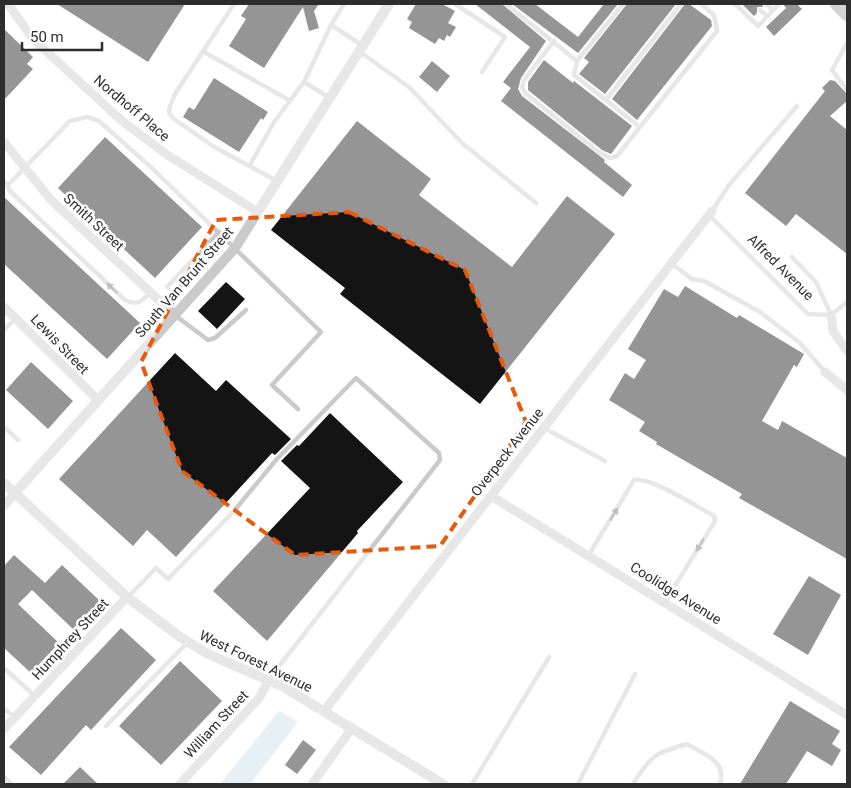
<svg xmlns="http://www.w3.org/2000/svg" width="851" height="788" viewBox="0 0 851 788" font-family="Roboto,sans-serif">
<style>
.water{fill:#c8dde9}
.building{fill:#141414}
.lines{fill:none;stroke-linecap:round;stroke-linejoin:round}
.service{stroke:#cacaca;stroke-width:4.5}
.minor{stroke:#cacaca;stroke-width:9}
.tertiary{stroke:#cacaca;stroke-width:10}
.trunk{stroke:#9c9c9c;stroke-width:14}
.oneway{fill:#747474}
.marked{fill:none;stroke:#e8590c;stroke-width:4;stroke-dasharray:10 6;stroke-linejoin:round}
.labels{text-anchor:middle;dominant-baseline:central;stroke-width:5;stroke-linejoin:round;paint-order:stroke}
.street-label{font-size:14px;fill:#2d2d2d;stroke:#fff}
</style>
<rect width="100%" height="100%" fill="#fff"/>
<polygon class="water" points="279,711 298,722 250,784 220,784"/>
<g class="building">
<polygon points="57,4 185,4 148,62"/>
<polygon points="249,4 319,4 314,11 319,28 309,31 303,7 264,68 229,46 246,19 241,16"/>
<polygon points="416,4 442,4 455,11 448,23 456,27 450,37 447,35 444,41 439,38 435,44 409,28 412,22 407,19"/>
<polygon points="475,4 502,4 546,41 521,78 518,89 522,96 605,160 604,162 632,185 623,197 501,101 511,88 503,82 530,47"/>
<polygon points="512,4 535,4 578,37 604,4 618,4 578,53"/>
<polygon points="627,4 676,4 605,94 579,74 589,62 584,58"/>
<polygon points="685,4 689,4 711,20 712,26 637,120 612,99"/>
<polygon points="742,4 762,4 763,7 757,7 757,13 754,16"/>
<polygon points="783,4 797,4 802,9 774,36 766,27 786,8"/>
<polygon points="4,29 33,57 27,64 33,69 4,100"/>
<polygon points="544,60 573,83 574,81 632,126 611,154 602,150 528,90 528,82"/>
<polygon points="432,61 450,76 437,92 419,77"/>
<polygon points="214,78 268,112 263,120 261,118 239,152 183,117 189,107 194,110"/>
<polygon points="830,80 835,81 847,94 847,101 830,116 847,130 847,254 796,214 786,226 745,193 825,91 822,88"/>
<polygon points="357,121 431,179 419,195 512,267 567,196 615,234 480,404 340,294 345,288 271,230"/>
<polygon points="105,137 202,227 155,278 58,188"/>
<polygon points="4,197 140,323 107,359 4,264"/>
<polygon points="226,282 245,299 217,329 198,311"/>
<polygon points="685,286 737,318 739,315 804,354 797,367 794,365 762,421 778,430 782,421 847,458 847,559 739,498 742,494 656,444 657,442 639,431 645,422 609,400 625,373 634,379 646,360 628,349 664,289 678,297"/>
<polygon points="175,353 216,391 226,380 291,439 275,455 272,453 176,557 147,530 133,546 59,479"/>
<polygon points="31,362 73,401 48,429 6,390"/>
<polygon points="330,413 403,482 357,531 358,533 267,641 213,591 310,488 281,461 297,445 299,446"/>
<polygon points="14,555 45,583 62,565 101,602 74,630 32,590 18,604 59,643 31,673 4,648 4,566"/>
<polygon points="809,576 841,595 808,655 773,634"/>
<polygon points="121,628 156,660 91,730 86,725 41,775 9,747"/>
<polygon points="180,661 222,701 161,765 119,726"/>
<polygon points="790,701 840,731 832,744 841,750 832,766 807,751 786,784 740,784"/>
<polygon points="303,740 316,750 297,774 285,765"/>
<polygon points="80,767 98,784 63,784"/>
</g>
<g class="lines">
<g class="service">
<polyline points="234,4 175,94 170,106 169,113 174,119 216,148 277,181"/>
<polyline points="455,4 505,37 482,72"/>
<polyline points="506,4 577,61 574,75 640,127 617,156 610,158 600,153 525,93 522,87 524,80 554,41"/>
<polyline points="735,4 758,26 779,4"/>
<polyline points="766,4 773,10"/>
<polyline points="760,10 767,16"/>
<polyline points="331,25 362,45"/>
<polyline points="847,43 832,70 847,90"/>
<polyline points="204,52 289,100"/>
<polyline points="360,52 409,87 462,143 536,203"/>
<polyline points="577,61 623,4"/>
<polyline points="304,82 330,98"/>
<polyline points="606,100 681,4"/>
<polyline points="640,127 717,31 714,15 701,4"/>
<polyline points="250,165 274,122 304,82 331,25 344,4"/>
<path d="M 4,181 L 10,191 L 125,300 C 137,306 141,302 150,293"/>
<polyline points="8,185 70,121 87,117 99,121 153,169 321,332 272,385 298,409"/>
<polyline points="712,211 729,185 797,106"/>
<polyline points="709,215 808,314 831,315"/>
<polyline points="792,257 816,282 831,315"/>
<polyline points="671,263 692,279 704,281 760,312 799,342 825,372"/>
<polyline points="167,287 219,232"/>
<polyline points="831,315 847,302"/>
<polyline points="176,316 208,340 215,338 246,310"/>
<polyline points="4,330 15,319"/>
<polyline points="4,427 18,440"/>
<polyline points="544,428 605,461"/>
<path d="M 588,556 L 634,480 C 651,477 698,507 714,516 L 715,521 L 665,602"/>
<polyline points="128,597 156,568 168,579 234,511 276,460 356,378 439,453 440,460 269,679"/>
<polyline points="4,668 35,696"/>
<polyline points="4,709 15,717"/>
<polyline points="106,726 187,643"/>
<polyline points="472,784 549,657"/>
<polyline points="578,784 635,674"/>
<path d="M 633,784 C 651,755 655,753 687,744 C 704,754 727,761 720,784"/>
</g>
<g class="minor">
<polyline points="8,4 33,39 121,120 166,154 258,212"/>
<polyline points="4,142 51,200 175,315"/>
<polyline points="4,307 98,400"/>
<polyline points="831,315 833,331 847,351"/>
<polyline points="825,372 847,390"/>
<polyline points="491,496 847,715"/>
<polyline points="4,506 15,493"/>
<polyline points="324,711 712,211"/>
<polyline points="4,729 127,597"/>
<polyline points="4,780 8,784"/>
<polyline points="180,784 260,697 269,679"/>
<polyline points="312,784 352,728"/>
</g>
<g class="tertiary">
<polyline points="4,483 127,597 180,637 208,654 282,686 443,784"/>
<polyline points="15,493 235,248 389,4"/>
</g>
<polyline class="trunk" points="837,4 847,14"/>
</g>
<defs><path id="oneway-solid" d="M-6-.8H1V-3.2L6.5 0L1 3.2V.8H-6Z" transform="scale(1.25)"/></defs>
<g class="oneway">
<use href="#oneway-solid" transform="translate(112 288) rotate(-137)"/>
<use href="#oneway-solid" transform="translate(614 514) rotate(-59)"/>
<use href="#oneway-solid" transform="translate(700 545) rotate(122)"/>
</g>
<path d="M0 0H851V788H0ZM 349,212 L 465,270 L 526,422 L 440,546 L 295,555 L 182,471 L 141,362 L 216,220 Z" fill="#fff" fill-opacity=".55" fill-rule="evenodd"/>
<path class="marked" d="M 349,212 L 465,270 L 526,422 L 440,546 L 295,555 L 182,471 L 141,362 L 216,220 Z"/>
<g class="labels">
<g class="street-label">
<text transform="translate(132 108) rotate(40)">Nordhoff Place</text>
<text transform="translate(94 222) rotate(43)">Smith Street</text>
<text transform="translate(781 267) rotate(45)">Alfred Avenue</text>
<text transform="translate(184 282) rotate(-49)">South Van Brunt Street</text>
<text transform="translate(60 344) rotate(46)">Lewis Street</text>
<text transform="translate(507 452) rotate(-52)">Overpeck Avenue</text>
<text transform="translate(676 593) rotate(32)">Coolidge Avenue</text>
<text transform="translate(70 639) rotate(-47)">Humphrey Street</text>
<text transform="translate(256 661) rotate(26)">West Forest Avenue</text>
<text transform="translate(216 724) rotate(-47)">William Street</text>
</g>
</g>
<rect width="851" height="788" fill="none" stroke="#2d2d2d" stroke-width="10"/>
<path d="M22 42v8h80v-8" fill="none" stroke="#2d2d2d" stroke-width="2.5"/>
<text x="30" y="42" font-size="15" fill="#2d2d2d" stroke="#ffffff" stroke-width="4" paint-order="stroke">50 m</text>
</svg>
